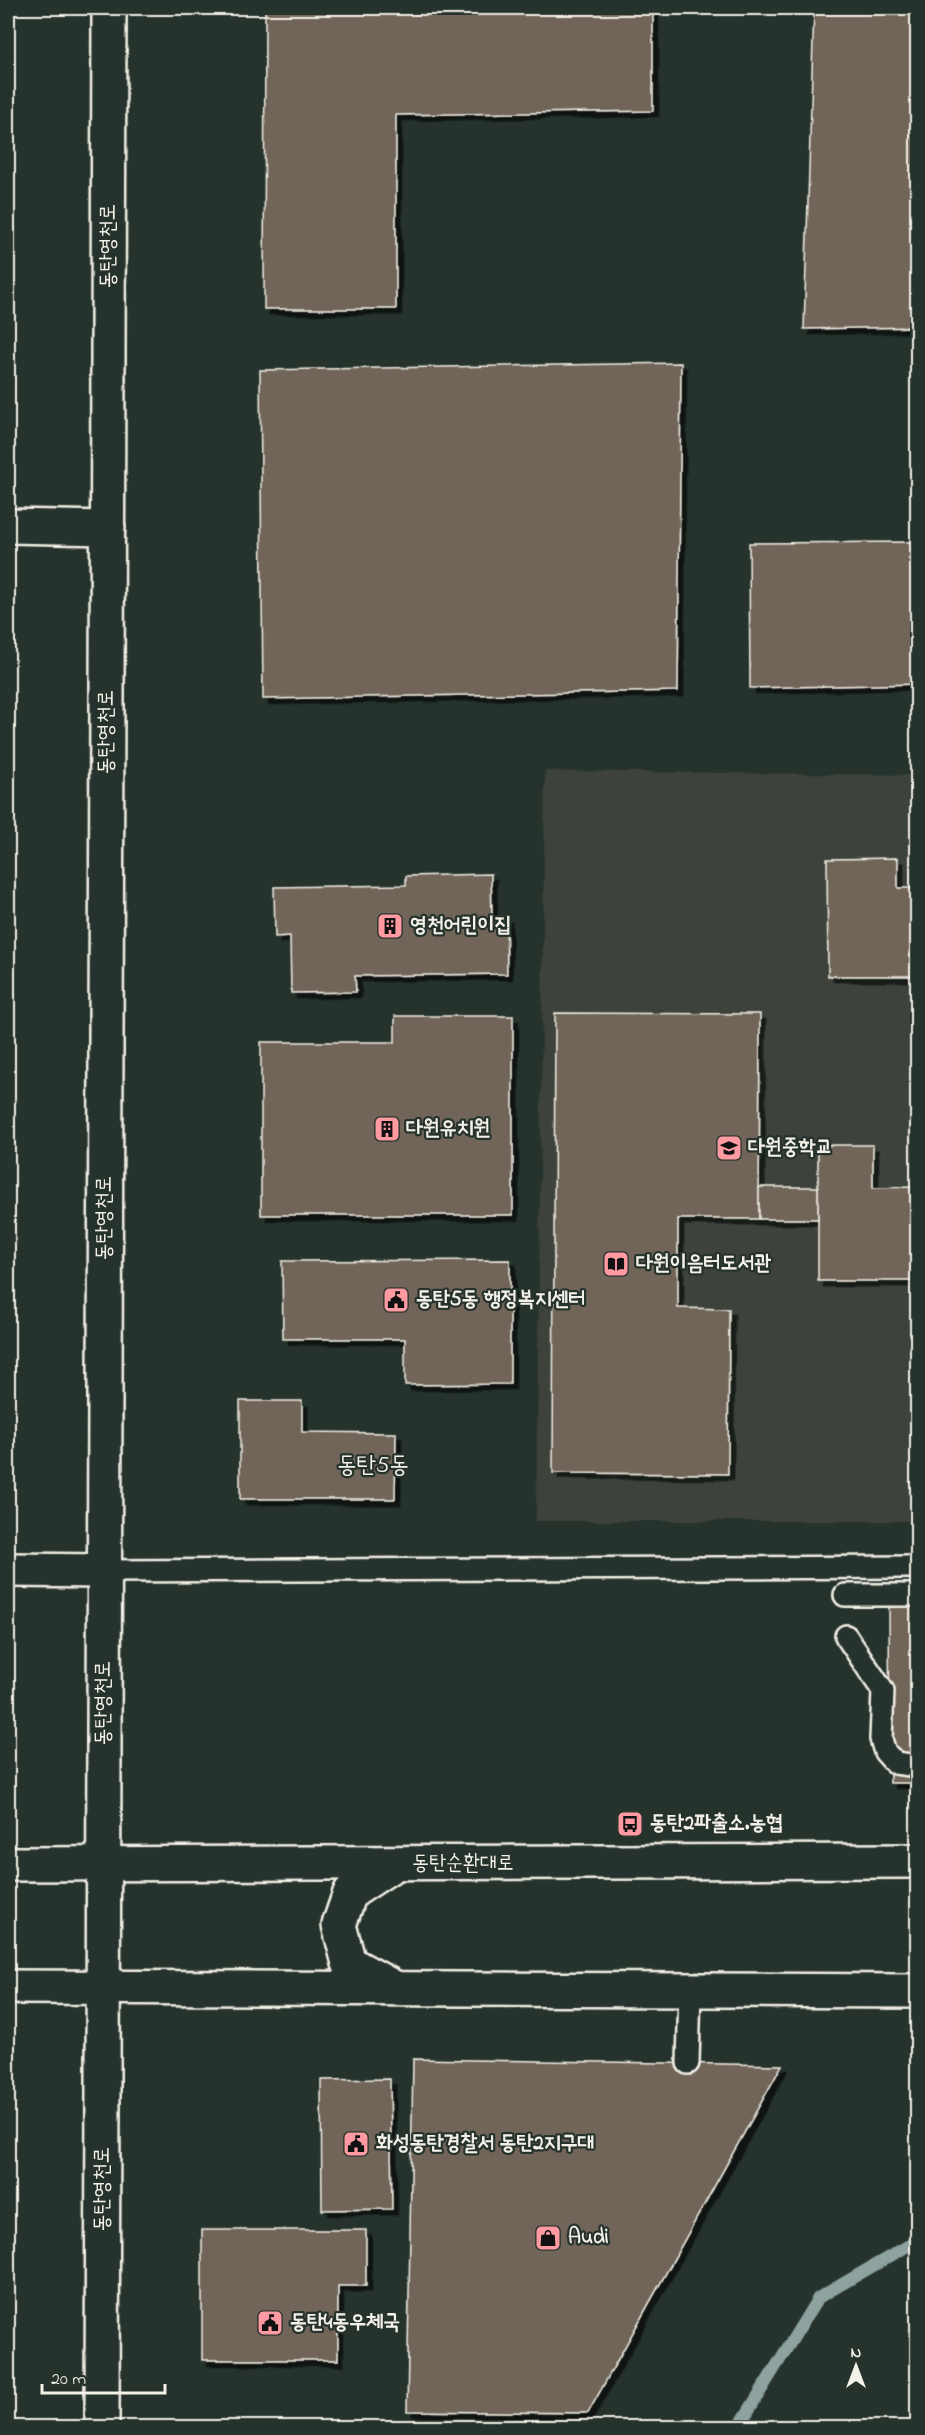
<svg xmlns="http://www.w3.org/2000/svg" width="925" height="2435" viewBox="0 0 925 2435" font-family="'Indie Flower','Poor Story',sans-serif">
<style>
.built{fill:#3c423a}
.lines{fill:none;stroke-linecap:round;stroke-linejoin:round}
.stream{stroke:#8ea2a0;stroke-width:12}
.building{fill:#706558;stroke:#f4f1e8;stroke-width:1.5;filter:url(#shadow)}
.service-casing{stroke:#f4f1e8;stroke-width:26}
.minor-casing{stroke:#f4f1e8;stroke-width:38}
.tertiary-casing{stroke:#f4f1e8;stroke-width:38}
.service{stroke:#26332d;stroke-width:21}
.minor{stroke:#26332d;stroke-width:33}
.tertiary{stroke:#26332d;stroke-width:33}
.labels{text-anchor:middle;dominant-baseline:central;stroke-width:4.5;stroke-linejoin:round;paint-order:stroke}
.street-label{font-size:21px;fill:#f4f1e8;stroke:#26332d}
.poi-label{font-size:21px;font-weight:bold;fill:#f4f1e8;stroke:#26332d;text-anchor:start}
.quarter-label{font-size:24px;fill:#f4f1e8;stroke:#26332d}
</style>
<defs>
<filter id="shadow"><feDropShadow dx="5.5" dy="5.5" stdDeviation="0" flood-color="#0009"/></filter>
</defs>
<rect width="100%" height="100%" fill="#26332d"/>
<filter id="ink" filterUnits="userSpaceOnUse"><feTurbulence type="fractalNoise" baseFrequency=".0167" numOctaves="2"/><feDisplacementMap in="SourceGraphic" scale="12" xChannelSelector="R" yChannelSelector="G"/><feConvolveMatrix kernelMatrix="1 2 1 2 8 2 1 2 1" color-interpolation-filters="sRGB"/></filter>
<g filter="url(#ink)">
<polygon class="built" points="545,771 917,775 917,1521 536,1521"/>
<g class="lines">
<polyline class="stream" points="738,2428 818,2298 918,2240"/>
</g>
<g class="building">
<polygon points="265,8 653,8 653,111 396,115 396,309 264,309"/>
<polygon points="814,8 918,8 918,327 804,329"/>
<polygon points="681,363 678,691 263,699 260,370"/>
<polygon points="918,542 918,684 750,688 749,543"/>
<polygon points="898,858 898,888 918,888 918,976 828,976 827,859"/>
<polygon points="491,874 492,917 506,917 507,974 355,976 356,992 291,993 290,936 275,937 274,887 406,885 406,876"/>
<polygon points="555,1013 760,1014 759,1219 678,1219 678,1308 729,1309 728,1474 553,1473"/>
<polygon points="395,1016 513,1016 513,1215 261,1215 261,1042 395,1042"/>
<polygon points="818,1145 873,1145 873,1188 917,1187 918,1145 918,1281 818,1281"/>
<rect x="759" y="1187" width="59" height="32"/>
<polygon points="510,1260 510,1384 405,1385 405,1339 283,1339 282,1261"/>
<polygon points="240,1401 302,1401 302,1432 396,1433 395,1499 240,1499"/>
<polygon points="889,1605 918,1605 918,1783 890,1783"/>
<polygon points="413,2059 782,2065 588,2413 407,2411"/>
<polygon points="390,2079 392,2209 322,2210 321,2080"/>
<polygon points="202,2230 366,2230 366,2286 338,2286 338,2360 202,2360"/>
</g>
<g class="lines">
<g class="service-casing">
<g id="service">
<polyline points="104,1571 918,1567"/>
<polyline points="845,1595 918,1595"/>
<polyline points="846,1636 883,1691 881,1739 885,1752 895,1763 918,1766"/>
<polyline points="688,2063 690,1990"/>
</g>
</g>
<g class="minor-casing">
<g id="minor">
<polyline points="8,526 108,528"/>
<polyline points="8,1570 104,1571"/>
</g>
</g>
<g class="tertiary-casing">
<g id="tertiary">
<polyline points="8,1864 918,1861"/>
<polyline points="394,1864 350,1893 339,1925 349,1963 395,1988"/>
<polyline points="8,1987 918,1991"/>
<polyline points="102,2428 109,8"/>
</g>
</g>
<use href="#service" class="service"/>
<use href="#minor" class="minor"/>
<use href="#tertiary" class="tertiary"/>
</g>
</g>
<defs>
<g id="building-square" transform="scale(1.35)"><rect x="-9" y="-9" width="18" height="18" rx="4" fill="#ff9aa2" stroke="#26332d"/><path d="M-4-6H4V6H1V3H-1V6H-4ZM-2.5-4.3h1.7v1.8h-1.7ZM.8-4.3h1.7v1.8H.8ZM-2.5-1h1.7V.8h-1.7ZM.8-1h1.7V.8H.8Z" fill="#111"/></g>
<g id="school-square" transform="scale(1.35)"><rect x="-9" y="-9" width="18" height="18" rx="4" fill="#ff9aa2" stroke="#26332d"/><path d="M0-5L7-2L0 1L-7-2ZM-4 1L0 2.5L4 1V4Q0 6-4 4Z" fill="#111"/></g>
<g id="library-square" transform="scale(1.35)"><rect x="-9" y="-9" width="18" height="18" rx="4" fill="#ff9aa2" stroke="#26332d"/><path d="M-6-4Q-3-5.5-.7-3.5V5Q-3 3-6 4ZM6-4Q3-5.5 .7-3.5V5Q3 3 6 4Z" fill="#111"/></g>
<g id="civic-square" transform="scale(1.35)"><rect x="-9" y="-9" width="18" height="18" rx="4" fill="#ff9aa2" stroke="#26332d"/><path d="M-.6-6.5H3V-4.5H.6V-3L4-1V1h2V6H-6V1h2V-1L-.6-3ZM-1.2 2.5V6h2.4V2.5Z" fill="#111"/></g>
<g id="bus-square" transform="scale(1.35)"><rect x="-9" y="-9" width="18" height="18" rx="4" fill="#ff9aa2" stroke="#26332d"/><path d="M-5-6H5V4H4V6H2V4H-2V6H-4V4H-5ZM-3.5-4V0h7V-4ZM-3.5 1.2v1.5H-2V1.2ZM2 1.2v1.5H3.5V1.2Z" fill="#111"/></g>
<g id="shop-square" transform="scale(1.35)"><rect x="-9" y="-9" width="18" height="18" rx="4" fill="#ff9aa2" stroke="#26332d"/><path d="M-5-2.5h2.3a2.7 3.5 0 0 1 5.4 0H5L5.5 6h-11ZM-1.5-2.5h3a1.5 2.3 0 0 0-3 0Z" fill="#111"/></g>
</defs>
<g fill-rule="evenodd">
<use href="#building-square" x="390" y="926"/>
<use href="#building-square" x="387" y="1129"/>
<use href="#school-square" x="729" y="1148"/>
<use href="#library-square" x="616" y="1264"/>
<use href="#civic-square" x="396" y="1300"/>
<use href="#bus-square" x="630" y="1824"/>
<use href="#civic-square" x="356" y="2144"/>
<use href="#shop-square" x="548" y="2238"/>
<use href="#civic-square" x="270" y="2323"/>
</g>
<g class="labels">
<g class="street-label">
<text transform="translate(109 246) rotate(-90)">동탄영천로</text>
<text transform="translate(107 732) rotate(-90)">동탄영천로</text>
<text transform="translate(105 1218) rotate(-90)">동탄영천로</text>
<text transform="translate(104 1703) rotate(-90)">동탄영천로</text>
<text x="463" y="1864">동탄순환대로</text>
<text transform="translate(103 2189) rotate(-90)">동탄영천로</text>
</g>
<g class="poi-label">
<text x="410" y="926">영천어린이집</text>
<text x="406" y="1129">다원유치원</text>
<text x="748" y="1148">다원중학교</text>
<text x="636" y="1264">다원이음터도서관</text>
<text x="416" y="1300">동탄5동 행정복지센터</text>
<text x="650" y="1824">동탄2파출소.농협</text>
<text x="376" y="2144">화성동탄경찰서 동탄2지구대</text>
<text x="568" y="2238">Audi</text>
<text x="290" y="2323">동탄4동우체국</text>
</g>
<g class="quarter-label">
<text x="373" y="1466">동탄5동</text>
</g>
</g>
<rect width="925" height="2435" fill="none" stroke="#26332d" stroke-width="30"/>
<rect x="15" y="15" width="895" height="2405" fill="none" stroke="#f4f1e8" stroke-width="2" filter="url(#ink)"/>
<g transform="translate(856 2366)" stroke="#26332d" stroke-width="4.5" paint-order="stroke">
<path d="M0-4.5L10 22L0 15L-10 22Z" fill="#f4f1e8"/>
<text y="-9" font-size="16" font-weight="bold" text-anchor="middle" fill="#f4f1e8">N</text>
</g>
<path d="M42 2384v9h123v-9" fill="none" stroke="#f4f1e8" stroke-width="3"/>
<text x="51" y="2384" font-size="18" fill="#f4f1e8" stroke="#26332d" stroke-width="4.5" paint-order="stroke">20 m</text>
</svg>
